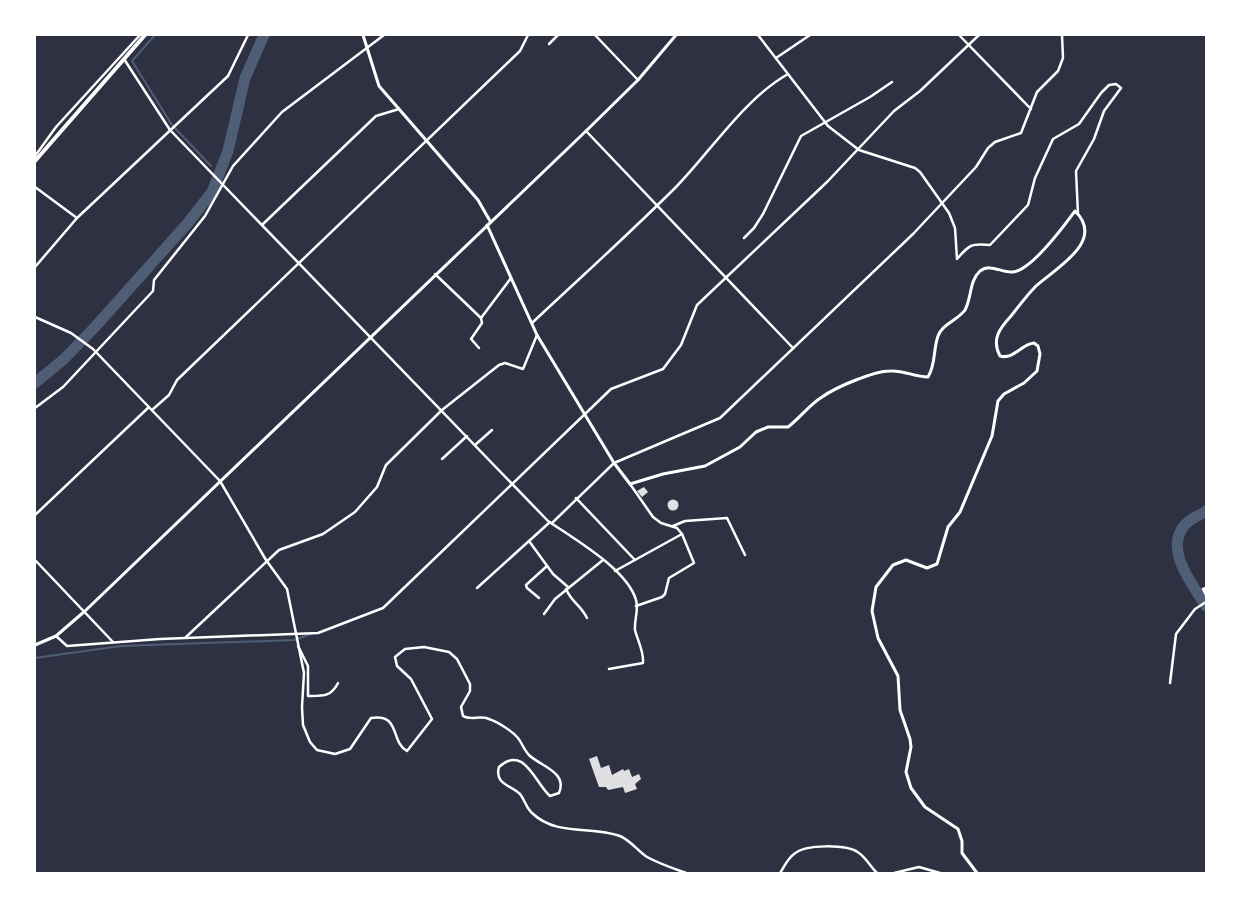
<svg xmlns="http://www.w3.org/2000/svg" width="1241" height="908" viewBox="0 0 1241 908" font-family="'IBM Plex Sans',sans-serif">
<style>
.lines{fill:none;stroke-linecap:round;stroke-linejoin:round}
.stream{stroke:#4f5d75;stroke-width:2}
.river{stroke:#4f5d75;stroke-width:11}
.building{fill:#e0e0e3}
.minor{stroke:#fff;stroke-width:2.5}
.tertiary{stroke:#fff;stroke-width:3}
.secondary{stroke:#fff;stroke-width:4}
</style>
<rect width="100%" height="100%" fill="#2d3142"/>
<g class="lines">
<g class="stream">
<polyline points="155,35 132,61 172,125 211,166"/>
<polyline points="35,658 121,646 294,640 311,634"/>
</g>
<g class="river">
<polyline points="35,383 64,359 95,327 187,224 212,192 228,151 245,78 264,35"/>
<path d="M 1206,511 C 1201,515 1194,517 1189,521 C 1160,545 1192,584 1206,606"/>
</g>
</g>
<g class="building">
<polygon points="644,487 648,492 642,497 637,491"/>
<circle cx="673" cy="505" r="5.5"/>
<polygon points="597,756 601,768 609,765 612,775 623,769 624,771 629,769 632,777 639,774 641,779 635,784 637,789 625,793 623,787 608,790 606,787 599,787 589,759"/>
</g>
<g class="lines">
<g class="minor">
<polyline points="595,35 638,80"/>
<path d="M 758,35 L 828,126 L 859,150 L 915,168 L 920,172 L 949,213 L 955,228 L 957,259 C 969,245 971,243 990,245 L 1028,205 L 1035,178 L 1053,139 L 1079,124 L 1101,93 L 1109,85 L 1116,84 L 1121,88 L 1104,111 L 1094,139 L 1076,171 L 1078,214"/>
<polyline points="959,35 1031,109"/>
<polyline points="549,44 558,35"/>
<polyline points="776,58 810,35"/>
<path d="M 124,59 L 170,130 L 548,521 C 574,539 627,569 636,600 C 639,610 634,620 635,630 C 638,642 644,651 643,663 L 609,669"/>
<polyline points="586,131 793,348"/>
<polyline points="35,156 56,127 140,35"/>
<polyline points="35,187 77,218"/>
<polyline points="263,224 376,116 399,109"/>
<polyline points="744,238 754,228 763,214 801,136 870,97 892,82"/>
<polyline points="35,267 77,218 228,76 248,35"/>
<polyline points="435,274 481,318 511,278"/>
<path d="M 35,317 L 71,333 L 93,349 L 220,481 L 266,560 L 287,589 L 304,673 L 302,707 L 303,725 L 310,742 L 317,750 L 335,754 L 350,749 L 371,718 C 401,713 390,742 407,751 L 432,719 L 411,679 L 397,666 L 395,657 L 405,649 L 424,647 L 449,652 L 457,659 L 470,684 L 470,691 L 461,707 L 463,716 C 471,721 480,715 489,719 C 498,722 512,731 518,738 C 522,743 524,750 529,755 C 540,766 568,772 559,793 L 550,796 C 535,783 524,744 499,767 C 494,784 511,785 520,794 C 525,800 526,808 532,813 C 557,837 591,825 620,836 C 631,841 637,850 647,857 C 660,864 672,868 686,873"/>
<path d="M 532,323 C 580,278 629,234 676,187 C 711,151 744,99 788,74"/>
<polyline points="479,348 471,339 482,323 481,318"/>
<polyline points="35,408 63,387 153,291 154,280 205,216 233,166 282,112 384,35"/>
<polyline points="152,410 169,395 177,380 520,51 528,35"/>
<polyline points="475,445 492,430"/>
<polyline points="442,459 467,436"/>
<polyline points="630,484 653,517 661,523 677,528 682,534 694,563 669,578 665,594 662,597 636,606"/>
<polyline points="576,498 635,560"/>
<polyline points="35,515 149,407"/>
<polyline points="552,523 614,463 720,418 913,234 976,167 988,148 995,142 1021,133 1037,92 1058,71 1063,58 1062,35"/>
<polyline points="673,526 685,521 727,518 745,555"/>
<polyline points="529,541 553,574 568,587"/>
<polyline points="35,560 113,642"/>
<polyline points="615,571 682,534"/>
<polyline points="477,588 550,522"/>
<polyline points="1206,588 1203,589 1206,595"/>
<path d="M 566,589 C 572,603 580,604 587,618"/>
<polyline points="539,598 527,588 526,585 547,566"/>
<polyline points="544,614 555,599 603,560"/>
<polyline points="56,636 67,646 160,639 318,633 383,608 611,389 663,369 681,345 697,305 827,182 894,111 920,91 979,35"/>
<polyline points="186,637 279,550 323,534 355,512 377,487 386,465 442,410 499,365 505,363 523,369 537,335"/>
<path d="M 298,646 L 308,666 L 308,696 C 323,696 331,697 338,683"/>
<polyline points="1170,683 1176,634 1195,609 1206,602"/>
<path d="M 780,873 C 784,867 788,858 794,854 C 805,844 847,844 859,853 C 866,858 871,867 877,873"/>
<polyline points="894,873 919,867 940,873"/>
</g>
<g class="tertiary">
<polyline points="363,35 379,86 478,200 490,221"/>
<path d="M 487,225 L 537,335 L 614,463 L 630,484 L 663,474 L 705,466 L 740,447 L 756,432 L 768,427 L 788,427 C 800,418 809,405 822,397 C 836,387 874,371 890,371 C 904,370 914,377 928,377 C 936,364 933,350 938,336 C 942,324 958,320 965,310 C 972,297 969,281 980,271 C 991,263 1001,273 1013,272 C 1032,270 1064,226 1075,211 C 1106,241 1056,268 1036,286 C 1027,295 1019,306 1011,316 C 1000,328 991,339 1000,356 C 1014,360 1021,344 1034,343 L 1038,346 L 1040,354 L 1037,371 L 1024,383 L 1004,394 L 998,401 L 992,436 L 960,512 L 948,527 L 937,564 L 927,568 L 906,560 L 893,565 L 876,587 L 872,611 L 878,638 L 898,676 L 900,710 L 910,739 L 911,747 L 906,772 L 911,788 L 925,807 L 958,829 L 962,841 L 962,853 L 977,873"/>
<polyline points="35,645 56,636 85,611 586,131 638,80 676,35"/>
</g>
<polyline class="secondary" points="35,161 145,35"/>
</g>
<rect width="1241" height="908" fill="none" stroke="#ffffff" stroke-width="72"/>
</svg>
